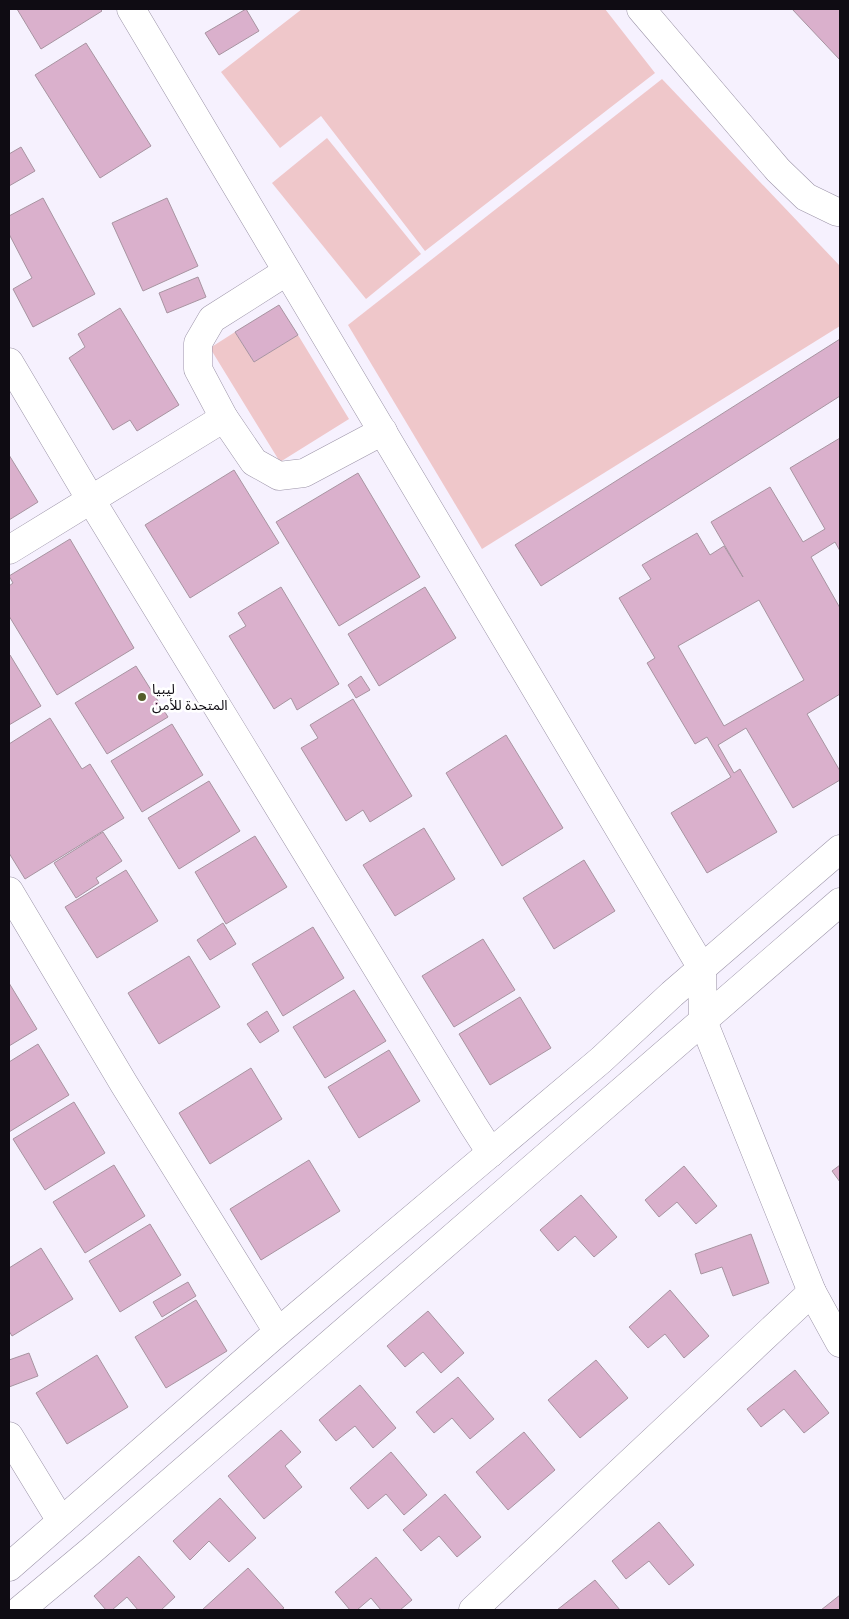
<svg xmlns="http://www.w3.org/2000/svg" width="849" height="1619" viewBox="0 0 849 1619" font-family="'PT Sans','Noto Sans Arabic',sans-serif">
<style>
.green{fill:#efc7ca}
.building{fill:#dab0cc;stroke:#a894a1;fill-rule:evenodd}
.lines{fill:none;stroke-linecap:round;stroke-linejoin:round}
.minor-casing{stroke:#9c94a8;stroke-width:29}
.minor{stroke:#fff;stroke-width:28}
.poi-dot{fill:#565c2a;stroke:#fff;stroke-width:2}
.labels{text-anchor:middle;dominant-baseline:central;stroke-width:5;stroke-linejoin:round;paint-order:stroke}
.poi-label{font-size:14px;fill:#0f0c13;stroke:#fff;text-anchor:start}
</style>
<rect width="100%" height="100%" fill="#f6f1fe"/>
<g class="green">
<polygon points="302,9 605,9 655,73 425,251 321,116 280,148 221,72"/>
<polygon points="662,79 840,266 840,326 482,549 348,325"/>
<polygon points="327,138 421,254 366,299 272,183"/>
<polygon points="235,332 254,362 298,335 349,419 280,462 210,348"/>
</g>
<g class="building">
<polygon points="17,9 100,9 102,11 41,49"/>
<polygon points="246,9 259,31 219,55 205,33"/>
<polygon points="792,9 840,9 840,60"/>
<polygon points="86,43 151,146 100,178 35,75"/>
<polygon points="21,147 35,171 9,186 9,154"/>
<polygon points="43,198 95,294 33,327 13,289 32,278 9,234 9,216"/>
<polygon points="167,198 198,266 143,291 112,223"/>
<polygon points="198,277 206,297 167,313 159,293"/>
<polygon points="279,305 298,335 254,362 235,332"/>
<polygon points="120,308 179,405 137,431 130,420 113,430 69,358 85,347 78,334"/>
<polygon points="840,339 840,396 541,586 515,545"/>
<path d="M 840,438 L 840,551 L 835,542 L 811,557 L 840,608 L 840,694 L 807,714 L 840,771 L 840,780 L 793,808 L 746,728 L 718,745 L 734,773 L 740,769 L 777,832 L 707,873 L 671,813 L 731,777 L 707,737 L 695,744 L 647,663 L 655,658 L 619,598 L 651,579 L 642,565 L 697,533 L 710,555 L 724,546 L 743,577 L 711,522 L 770,487 L 803,542 L 825,529 L 790,468 ZM 759,600 L 804,680 L 724,726 L 678,646 Z"/>
<polygon points="9,455 38,502 9,520"/>
<polygon points="234,470 279,543 190,598 145,525"/>
<polygon points="358,473 420,577 339,626 276,522"/>
<polygon points="70,539 134,648 57,695 9,616 9,586 13,583 9,576"/>
<polygon points="281,587 339,684 297,710 291,698 274,709 229,636 246,626 238,613"/>
<polygon points="425,587 456,638 379,686 348,634"/>
<polygon points="9,655 10,655 41,706 9,725"/>
<polygon points="136,666 168,717 107,754 75,703"/>
<polygon points="361,676 370,690 356,698 348,685"/>
<polygon points="353,699 412,796 370,822 363,810 346,821 301,748 318,738 310,725"/>
<polygon points="50,718 82,769 90,764 124,818 25,879 9,853 9,744"/>
<polygon points="172,724 203,775 142,812 111,761"/>
<polygon points="506,735 563,828 502,866 446,773"/>
<polygon points="209,781 240,831 179,869 148,818"/>
<polygon points="424,828 455,879 395,916 363,865"/>
<polygon points="103,832 122,861 96,878 99,883 76,898 54,863"/>
<polygon points="255,836 287,887 226,924 195,872"/>
<polygon points="584,860 615,911 554,949 523,898"/>
<polygon points="126,870 158,921 97,958 65,907"/>
<polygon points="223,923 236,944 210,960 197,940"/>
<polygon points="313,927 344,978 283,1016 252,964"/>
<polygon points="483,939 515,990 454,1027 422,976"/>
<polygon points="189,956 220,1007 159,1044 128,993"/>
<polygon points="9,983 37,1029 9,1046"/>
<polygon points="354,990 386,1041 325,1078 293,1027"/>
<polygon points="520,997 551,1048 490,1085 459,1034"/>
<polygon points="267,1011 279,1031 260,1043 247,1024"/>
<polygon points="38,1044 69,1095 9,1132 9,1062"/>
<polygon points="389,1050 420,1101 359,1138 328,1087"/>
<polygon points="251,1068 282,1119 210,1164 179,1113"/>
<polygon points="74,1102 105,1153 45,1190 13,1139"/>
<polygon points="309,1160 340,1211 261,1260 230,1209"/>
<polygon points="114,1165 145,1216 85,1253 53,1202"/>
<polygon points="840,1165 840,1182 832,1171"/>
<polygon points="684,1166 717,1206 696,1224 677,1202 659,1217 645,1200"/>
<polygon points="581,1195 617,1237 594,1257 575,1236 558,1251 540,1230"/>
<polygon points="150,1224 181,1275 120,1312 89,1261"/>
<polygon points="751,1234 769,1283 733,1296 722,1267 701,1274 695,1254"/>
<polygon points="41,1248 73,1299 12,1336 9,1331 9,1268"/>
<polygon points="188,1282 196,1296 162,1317 153,1302"/>
<polygon points="670,1290 709,1336 684,1358 665,1334 648,1348 629,1327"/>
<polygon points="196,1300 227,1351 166,1388 135,1337"/>
<polygon points="428,1311 464,1353 441,1373 423,1352 405,1367 387,1346"/>
<polygon points="29,1353 38,1376 9,1387 9,1360"/>
<polygon points="97,1355 128,1407 67,1444 36,1393"/>
<polygon points="596,1360 628,1398 580,1438 548,1400"/>
<polygon points="795,1370 829,1413 804,1433 784,1409 761,1427 747,1409"/>
<polygon points="458,1377 494,1419 470,1439 452,1418 434,1433 416,1412"/>
<polygon points="360,1385 396,1428 373,1448 355,1426 336,1441 319,1420"/>
<polygon points="281,1430 301,1452 285,1466 302,1487 264,1519 228,1476"/>
<polygon points="524,1432 555,1470 508,1510 476,1472"/>
<polygon points="391,1452 427,1495 404,1515 386,1494 368,1509 350,1488"/>
<polygon points="445,1494 481,1537 457,1557 439,1536 421,1551 403,1530"/>
<polygon points="220,1498 256,1538 229,1562 209,1541 190,1560 173,1541"/>
<polygon points="659,1522 694,1565 669,1585 649,1561 626,1579 612,1561"/>
<polygon points="139,1556 175,1597 161,1610 138,1610 127,1597 112,1610 106,1610 94,1596"/>
<polygon points="376,1557 412,1600 400,1610 381,1610 371,1598 357,1610 350,1610 335,1592"/>
<polygon points="248,1568 284,1608 281,1610 202,1610"/>
<polygon points="595,1580 620,1610 557,1610"/>
<polygon points="840,1595 840,1610 821,1610"/>
</g>
<g class="lines">
<g class="minor-casing">
<g id="minor">
<polyline points="131,9 702,968 703,1021 812,1292 840,1343"/>
<polyline points="641,9 778,170 806,197 837,212 840,212"/>
<polyline points="286,272 212,319 198,343 198,369 224,418 254,462 279,476 304,473 383,431"/>
<polyline points="9,362 91,500 473,1125 491,1153"/>
<polyline points="9,550 224,418"/>
<polyline points="9,891 124,1084 278,1332"/>
<polyline points="9,1436 61,1521"/>
<polyline points="9,1567 278,1332 601,1060 672,994 840,849"/>
<polyline points="20,1610 92,1550 840,902"/>
<polyline points="473,1610 812,1292"/>
</g>
</g>
<use href="#minor" class="minor"/>
</g>
<circle class="poi-dot" cx="142" cy="697" r="5"/>
<g class="labels">
<g class="poi-label">
<text x="152" y="689">ليبيا<tspan x="152" dy="16">المتحدة للأمن</tspan></text>
</g>
</g>
<rect width="849" height="1619" fill="none" stroke="#0f0c13" stroke-width="20"/>
</svg>
